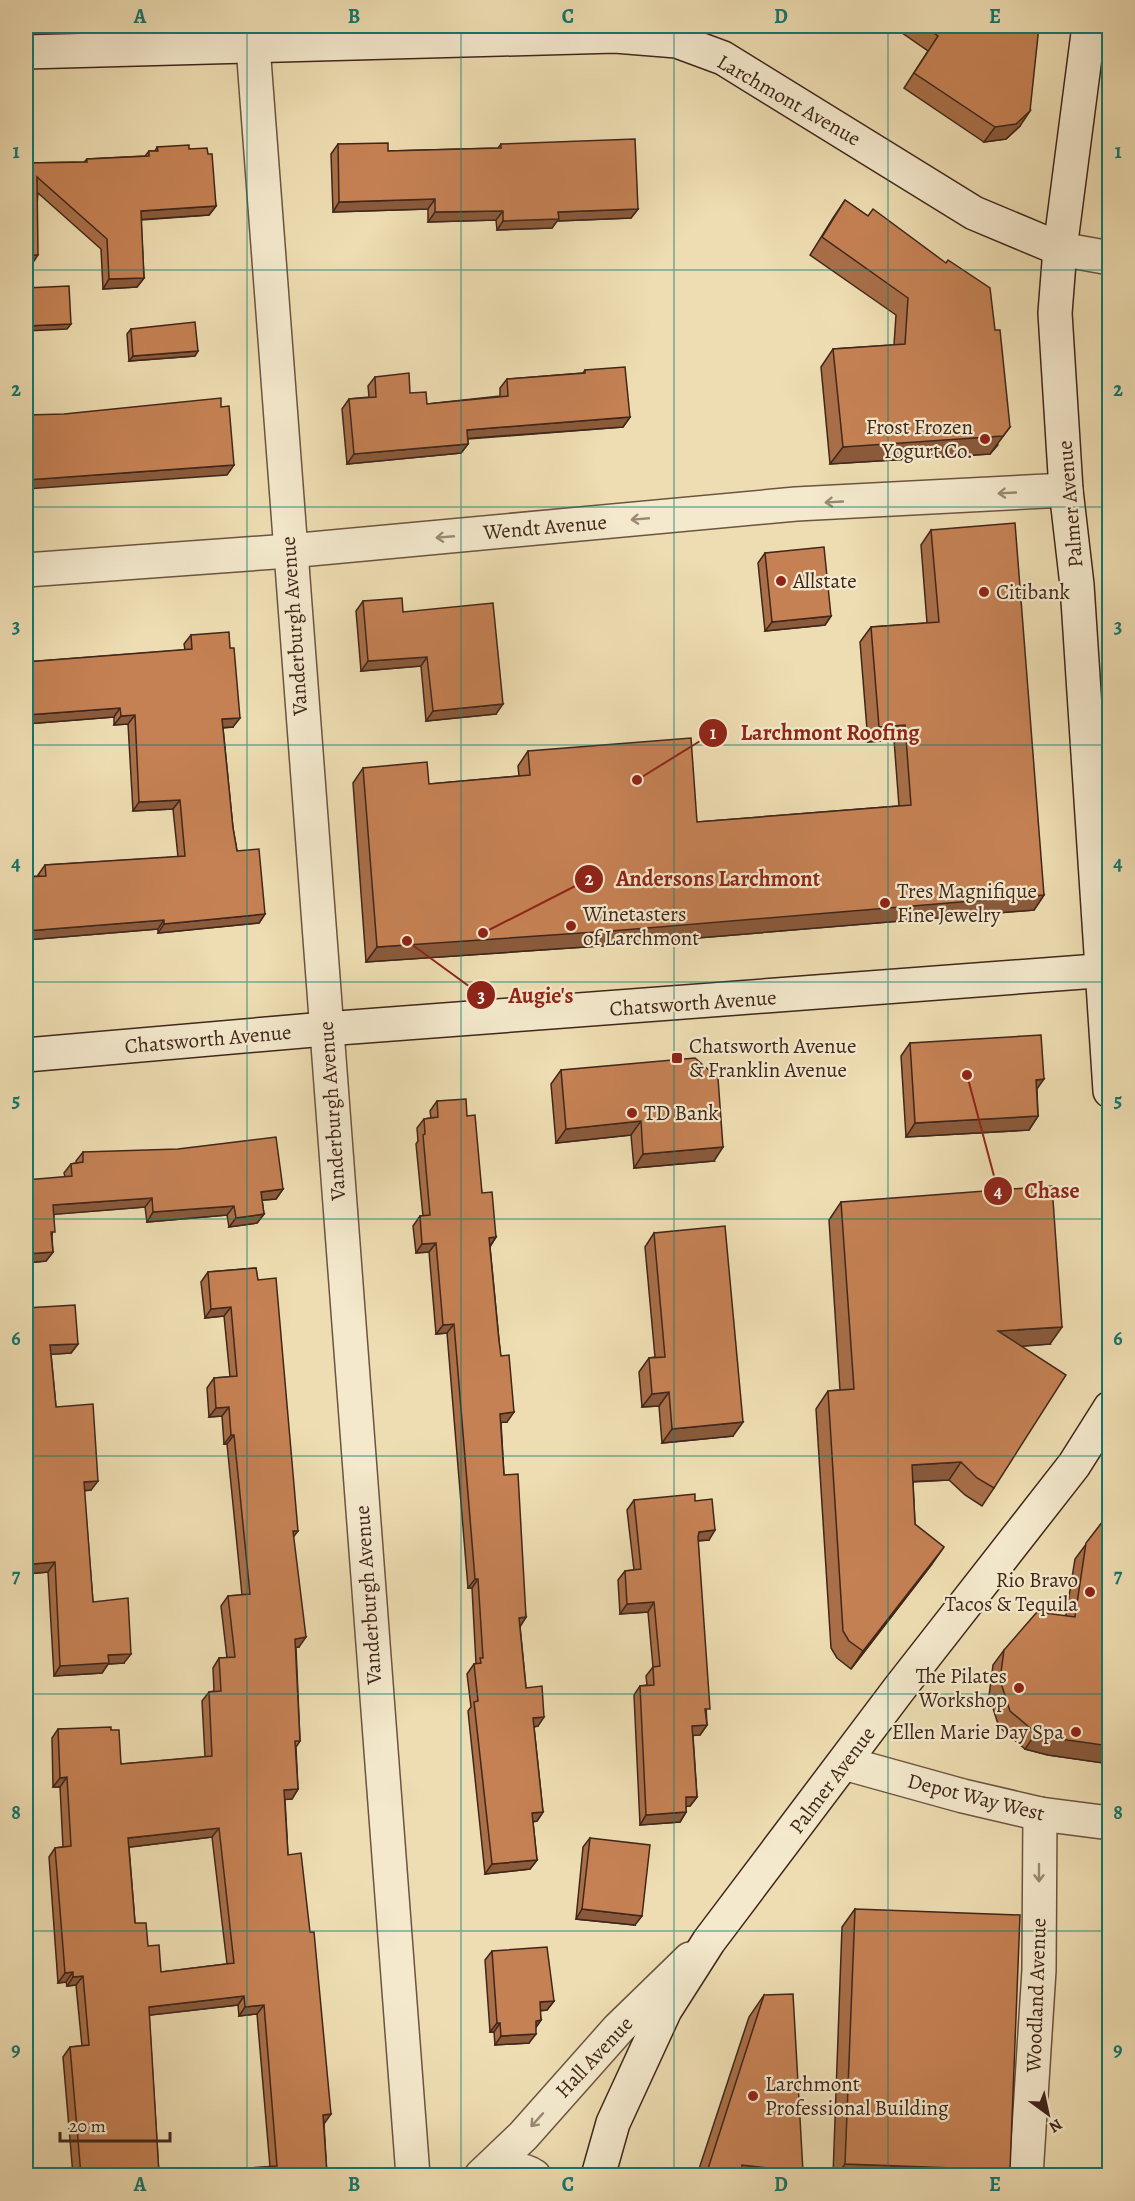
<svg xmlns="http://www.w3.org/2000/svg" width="1135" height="2201" viewBox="0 0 1135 2201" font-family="Alegreya,serif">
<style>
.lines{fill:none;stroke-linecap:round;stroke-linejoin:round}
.street-casing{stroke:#6c5441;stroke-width:36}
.secondary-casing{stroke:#40261b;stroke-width:36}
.street{stroke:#f4e9cd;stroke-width:33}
.secondary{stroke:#f4e9cd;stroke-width:33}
.wall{fill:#a96f48;stroke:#40261b;stroke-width:1.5;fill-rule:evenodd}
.shaded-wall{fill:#8a5a3b;stroke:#40261b;stroke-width:1.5}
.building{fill:#c58154;stroke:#40261b;stroke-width:1.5;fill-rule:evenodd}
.oneway{stroke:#9a8874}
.grid{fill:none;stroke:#0f766e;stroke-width:1.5;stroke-opacity:0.55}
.poi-dot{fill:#8f2418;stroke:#f4e9cd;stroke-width:2}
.labels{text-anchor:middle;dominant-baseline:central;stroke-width:4.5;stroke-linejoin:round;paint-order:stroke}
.street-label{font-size:21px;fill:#40261b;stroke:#f4e9cd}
.poi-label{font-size:21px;fill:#40261b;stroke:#f4e9cd;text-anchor:start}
.leader{fill:none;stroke:#8f2418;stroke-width:2}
.callout-dot{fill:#8f2418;stroke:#f4e9cd;stroke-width:2}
.mark-label{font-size:18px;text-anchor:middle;font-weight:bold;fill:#fff}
.callout-label{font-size:22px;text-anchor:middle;font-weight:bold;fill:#8f2418;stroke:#f4e9cd;stroke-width:4.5;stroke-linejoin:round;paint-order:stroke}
.neatline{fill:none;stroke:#0f766e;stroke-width:2}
.grid-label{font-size:20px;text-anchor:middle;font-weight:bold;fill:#0f766e}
</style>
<rect width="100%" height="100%" fill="#eeddb2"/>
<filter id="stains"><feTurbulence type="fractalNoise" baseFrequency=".00333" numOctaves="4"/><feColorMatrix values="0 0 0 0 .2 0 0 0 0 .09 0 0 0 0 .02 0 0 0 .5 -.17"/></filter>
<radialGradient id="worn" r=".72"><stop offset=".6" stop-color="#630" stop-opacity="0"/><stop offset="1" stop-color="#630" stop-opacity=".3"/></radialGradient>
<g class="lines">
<g class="street-casing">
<g id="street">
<polyline points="253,46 413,2176"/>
<polyline points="1060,249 1110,258"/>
<polyline points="26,570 289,551 796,504 1066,490"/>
<polyline points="844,1763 963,1796 1040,1814 1110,1823"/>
<polyline points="481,2176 523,2136 618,2029 690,1959"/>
<path d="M 490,2176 C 502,2169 522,2167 534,2176"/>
<polyline points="1026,2176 1039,1970 1040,1814"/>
</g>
</g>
<g class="secondary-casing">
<g id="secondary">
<polyline points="1089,26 1060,249 1055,313 1066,490 1077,585 1110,1091"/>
<polyline points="26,52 615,36 677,41 723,58 974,213 1060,249"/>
<polyline points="26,1055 325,1029 1110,970"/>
<polyline points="598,2176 613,2123 665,2010 709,1941 899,1689 1074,1465 1110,1408"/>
</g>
</g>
<use href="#street" class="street"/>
<use href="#secondary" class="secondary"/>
</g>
<g class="wall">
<polygon points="892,26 1039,26 1020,126 1006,139 984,142 904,88 928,51"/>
<polygon points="338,144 388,151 498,148 501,144 638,209 631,218 557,221 552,228 497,230 496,220 428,222 428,209 333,212 331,154"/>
<polygon points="157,147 189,149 208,154 216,206 209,215 141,220 144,278 137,287 103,289 101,249 38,193 32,264 26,264 26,163 84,162 87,159 145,156 149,151 155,151"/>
<polygon points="845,200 868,216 998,445 990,454 830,464 821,367 833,349 894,345 896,315 810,255 833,218"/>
<polygon points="131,329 195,356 129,361 127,334"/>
<polygon points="585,370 630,417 623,427 468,439 468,444 461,453 347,464 342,409 349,399 369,397 368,386 375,377 410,393 427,404 500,396 500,388 507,379 583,373"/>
<polygon points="931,530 1044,895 1034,910 600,946 366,962 353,783 363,768 429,784 519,776 518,766 528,751 697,822 899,806 894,740 868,742 860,642 871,627 927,623 921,545"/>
<polygon points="765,553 831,616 825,625 765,631 758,563"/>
<polygon points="363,601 496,714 426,721 421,666 361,671 356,611"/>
<polygon points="191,635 233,727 223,728 233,828 237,851 265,914 259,923 158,933 158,929 26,940 26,946 26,877 39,876 38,875 45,865 178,857 173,809 133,811 128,724 114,725 114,717 26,724 26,662 185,650 184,644"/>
<polygon points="910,1043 1037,1089 1038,1116 1029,1130 906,1137 901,1056"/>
<polygon points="561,1070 714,1161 634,1168 631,1135 556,1143 551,1084"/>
<polygon points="437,1101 467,1116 482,1193 496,1237 490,1247 507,1422 501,1422 504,1475 526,1617 520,1626 526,1688 538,1726 534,1727 543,1812 537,1821 533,1822 537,1860 530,1869 485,1874 468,1711 471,1707 467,1674 474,1664 476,1664 472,1588 468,1588 447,1333 436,1334 429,1252 416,1253 413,1226 420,1216 423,1216 416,1144 418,1141 417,1128 424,1119 431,1118 430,1111"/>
<polygon points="83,1152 283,1189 276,1199 262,1200 264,1214 257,1223 229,1227 227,1215 147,1222 145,1207 54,1214 52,1237 53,1252 46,1261 26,1263 65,1177 64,1173 71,1164 76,1163 76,1161"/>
<polygon points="841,1202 1050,1344 1021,1346 994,1488 982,1506 965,1495 949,1480 913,1482 915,1524 932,1564 851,1669 837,1658 831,1648 816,1409 828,1391 840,1390 829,1220"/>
<polygon points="654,1233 733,1436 662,1443 659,1406 642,1407 639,1372 649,1358 655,1357 645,1247"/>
<path d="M 256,1268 L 293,1537 L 299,1647 L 296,1647 L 300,1741 L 296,1747 L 298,1789 L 292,1799 L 285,1799 L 288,1855 L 324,2124 L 327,2175 L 73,2175 L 63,2057 L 70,2047 L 82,2046 L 76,1985 L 67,1986 L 66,1982 L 58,1983 L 49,1857 L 55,1848 L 63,1847 L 60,1787 L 53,1787 L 52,1738 L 58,1729 L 111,1730 L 121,1764 L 205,1757 L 202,1701 L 209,1692 L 214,1691 L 213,1668 L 219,1658 L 227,1658 L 221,1606 L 228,1596 L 242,1595 L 227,1444 L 224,1444 L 222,1416 L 209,1417 L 207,1388 L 214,1378 L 230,1377 L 224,1316 L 205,1318 L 201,1282 L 208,1272 ZM 212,1837 L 227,1964 L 161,1972 L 148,1946 L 135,1923 L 129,1847 ZM 238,2005 L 239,2016 L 257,2014 L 270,2167 L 159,2174 L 149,2015 Z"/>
<polygon points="26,1308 78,1344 71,1353 51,1354 56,1407 91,1490 84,1491 93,1602 124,1663 108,1664 102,1673 54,1676 48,1572 26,1574"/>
<polygon points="634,1500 695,1501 709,1540 698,1541 707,1725 700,1735 693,1735 697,1797 690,1806 686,1806 686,1812 680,1822 640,1825 634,1695 640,1686 647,1685 646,1676 653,1667 648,1612 620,1614 618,1580 625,1571 634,1570 627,1510"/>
<polygon points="1110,1512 1110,1764 1048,1755 1025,1749 999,1727 989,1696 993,1665 1004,1650 1066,1615 1075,1559"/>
<polygon points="590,1838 635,1925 576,1919 583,1847"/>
<polygon points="855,1909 1006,2175 833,2175 842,1927"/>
<polygon points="492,1951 554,2001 547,2010 540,2011 541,2020 536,2027 529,2043 495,2045 494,2032 490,2032 485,1960"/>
<polygon points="764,1995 803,2172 801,2175 697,2175 749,2017"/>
</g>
<g class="shaded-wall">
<polygon points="1030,111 1020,126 1006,139 984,142 995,127"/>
<polygon points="435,199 428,209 333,212 339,202"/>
<polygon points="216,206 209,215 134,220 141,211"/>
<polygon points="638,209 631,218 557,221 552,228 497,230 503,221 558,212"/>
<polygon points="503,211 496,220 428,222 435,212"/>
<polygon points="26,255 38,255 32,264 26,264"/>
<polygon points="144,278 137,287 103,289 109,279"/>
<polygon points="71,324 67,329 26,331 26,326"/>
<polygon points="198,351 195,356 129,361 133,356"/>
<polygon points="630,417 623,427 460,439 467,430"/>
<polygon points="1010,427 990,454 830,464 843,447"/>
<polygon points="468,444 461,453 347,464 354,454"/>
<polygon points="234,465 227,475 26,489 26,480"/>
<polygon points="831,616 825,625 765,631 772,622"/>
<polygon points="427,657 421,666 361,671 368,661"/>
<polygon points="503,704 496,714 426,721 433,711"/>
<polygon points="120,708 114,717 26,724 26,715"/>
<polygon points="135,715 128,724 114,725 121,716"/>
<polygon points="240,718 233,727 216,728 222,719"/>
<polygon points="905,725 894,740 868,742 879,727"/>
<polygon points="180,800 173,809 133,811 139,802"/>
<polygon points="1044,895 1034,910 600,946 366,962 377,947"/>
<polygon points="265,914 259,923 158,933 164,924"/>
<polygon points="164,920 158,929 26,940 26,931"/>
<polygon points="1044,1079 1034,1093 1036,1080"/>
<polygon points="1038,1116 1029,1130 906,1137 915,1123"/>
<polygon points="641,1121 631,1135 556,1143 566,1129"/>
<polygon points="723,1147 714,1161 634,1168 643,1154"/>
<polygon points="283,1189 276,1199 254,1201 261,1192"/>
<polygon points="152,1198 145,1207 47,1215 53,1205"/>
<polygon points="234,1206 227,1215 147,1222 153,1212"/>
<polygon points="264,1214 257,1223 229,1227 236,1218"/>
<polygon points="496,1237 489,1247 489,1238"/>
<polygon points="436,1243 429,1252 416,1253 422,1244"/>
<polygon points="53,1252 46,1261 26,1263 26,1254"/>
<polygon points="231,1307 224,1316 205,1318 211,1309"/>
<polygon points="454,1324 447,1333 436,1334 443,1325"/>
<polygon points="1062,1327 1050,1344 986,1349 998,1331"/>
<polygon points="78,1344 71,1353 43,1355 50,1345"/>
<polygon points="669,1392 659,1406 642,1407 652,1394"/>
<polygon points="229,1407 222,1416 209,1417 216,1408"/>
<polygon points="514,1412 507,1422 494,1423 500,1414"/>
<polygon points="743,1422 733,1436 662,1443 672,1429"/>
<polygon points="231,1435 234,1435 227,1444 224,1444"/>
<polygon points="961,1462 949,1480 900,1482 912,1465"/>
<polygon points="98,1481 91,1490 77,1491 84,1482"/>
<polygon points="715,1530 709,1540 692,1541 699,1532"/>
<polygon points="293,1531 298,1531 291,1540"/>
<polygon points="944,1547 932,1564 851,1669 863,1651"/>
<polygon points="55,1562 48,1572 26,1574 33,1564"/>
<polygon points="475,1579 478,1579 472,1588 468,1588"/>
<polygon points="654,1602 648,1612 620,1614 627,1604"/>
<polygon points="526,1617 520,1627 519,1618"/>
<polygon points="306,1637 299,1647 288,1648 295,1639"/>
<polygon points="131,1654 124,1663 108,1664 102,1673 54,1676 60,1666 108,1655"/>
<polygon points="544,1717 538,1726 526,1728 533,1718"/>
<polygon points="707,1725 700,1735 685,1736 692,1726"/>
<polygon points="1036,1733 1110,1746 1110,1764 1048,1755 1025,1749"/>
<polygon points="67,1777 60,1787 53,1787 60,1778"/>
<polygon points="298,1789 292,1799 278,1800 284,1790"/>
<polygon points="686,1797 697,1797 690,1806 679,1807"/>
<polygon points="543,1812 537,1821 525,1822 532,1813"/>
<polygon points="686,1812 680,1822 640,1825 646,1815"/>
<polygon points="219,1828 212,1837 122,1848 128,1838"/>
<polygon points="537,1860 530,1869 485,1874 492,1864"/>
<polygon points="582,1909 642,1916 635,1925 576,1919"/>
<polygon points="73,1972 66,1982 58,1983 65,1973"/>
<polygon points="83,1976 76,1985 67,1986 73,1977"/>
<polygon points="244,1996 238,2005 142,2016 149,2007"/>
<polygon points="554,2001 547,2010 533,2011 540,2002"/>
<polygon points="264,2005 257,2014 239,2016 245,2007"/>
<polygon points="541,2020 534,2030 536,2021"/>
<polygon points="497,2023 500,2023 494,2032 490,2032"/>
<polygon points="536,2034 529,2043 495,2045 501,2036"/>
<polygon points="331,2114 324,2124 323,2115"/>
<polygon points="845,2164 1010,2170 1006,2175 837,2175"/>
<polygon points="742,2165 803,2172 801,2175 735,2175"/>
</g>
<g class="building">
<polygon points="923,26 1039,26 1030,111 1016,124 995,127 914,73 938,36"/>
<polygon points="635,139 638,209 558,212 559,219 503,221 503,211 435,212 435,199 339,202 338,144 388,143 388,151 501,148 501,144"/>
<polygon points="189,145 189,149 207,148 208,154 212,154 216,206 141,211 144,278 109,279 107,239 37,177 38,255 26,255 26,163 87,162 87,159 149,156 149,151 158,151 157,147"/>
<polygon points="845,200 868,216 873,209 946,263 948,260 990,288 995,330 1000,330 1010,427 1003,436 843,447 833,349 905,344 908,298 822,237"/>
<polygon points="69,286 71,324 26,326 26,288"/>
<polygon points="195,322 198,351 133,356 131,329"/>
<polygon points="625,367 630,417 467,430 468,444 354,454 349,399 376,397 375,377 409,373 410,393 426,392 427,404 508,396 507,379 585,373 585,370"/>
<polygon points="221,398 221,407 229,406 234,465 26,480 26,415 64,414"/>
<polygon points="1015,523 1044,895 611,931 377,947 363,768 427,762 429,784 530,775 528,751 691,738 697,822 911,805 905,725 879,727 871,627 939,622 931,530"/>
<polygon points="824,547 831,616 772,622 765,553"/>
<polygon points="402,598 403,612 493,603 503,704 433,711 427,657 368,661 363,601"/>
<polygon points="229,632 230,648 234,648 240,718 222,719 233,828 237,851 259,849 265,914 164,924 164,920 26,931 26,877 46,876 45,865 185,856 180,800 139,802 135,715 121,716 120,708 26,715 26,662 192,649 191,635"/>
<polygon points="1041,1035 1044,1079 1036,1080 1038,1116 915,1123 910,1043"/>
<polygon points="695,1058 718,1078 723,1147 643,1154 641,1121 566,1129 561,1070"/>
<polygon points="466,1099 467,1116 475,1115 482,1193 492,1192 496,1237 489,1238 499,1341 501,1356 509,1355 514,1412 500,1414 504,1475 518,1474 526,1617 519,1618 526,1688 542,1686 544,1717 533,1718 543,1812 532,1813 537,1860 492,1864 474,1702 478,1701 474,1664 481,1663 480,1658 483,1658 478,1579 475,1579 454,1324 443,1325 436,1243 422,1244 420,1216 430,1215 423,1135 425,1134 424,1119 438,1117 437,1101"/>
<polygon points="276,1137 283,1189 261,1192 264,1214 236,1218 234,1206 153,1212 152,1198 53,1205 55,1232 51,1232 53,1252 26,1254 26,1180 72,1176 71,1164 83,1162 83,1152 178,1149"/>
<polygon points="1052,1186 1062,1327 998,1331 1066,1375 994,1488 977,1478 961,1462 912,1465 915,1524 944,1547 863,1651 849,1641 843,1631 828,1391 854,1389 841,1202"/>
<polygon points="725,1226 743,1422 672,1429 669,1392 652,1394 649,1358 665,1357 654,1233"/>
<path d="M 256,1268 L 258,1280 L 276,1278 L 298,1531 L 293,1531 L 306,1637 L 295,1639 L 300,1741 L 295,1741 L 298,1789 L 284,1790 L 288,1855 L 301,1853 L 310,1932 L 314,1932 L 331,2114 L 323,2115 L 327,2175 L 81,2175 L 70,2047 L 89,2045 L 83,1976 L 73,1977 L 73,1972 L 65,1973 L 55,1848 L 71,1846 L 67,1777 L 60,1778 L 58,1729 L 111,1727 L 111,1730 L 119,1730 L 121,1764 L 212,1756 L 209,1692 L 221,1691 L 219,1658 L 235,1657 L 228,1596 L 250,1594 L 234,1435 L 231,1435 L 229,1407 L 216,1408 L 214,1378 L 237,1376 L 231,1307 L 211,1309 L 208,1272 ZM 219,1828 L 234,1963 L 161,1972 L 159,1945 L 148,1946 L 146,1923 L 135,1923 L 128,1838 ZM 244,1996 L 245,2007 L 264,2005 L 277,2166 L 159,2174 L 149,2007 Z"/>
<polygon points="75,1305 78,1344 50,1345 56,1407 93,1404 98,1481 84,1482 93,1602 128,1598 131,1654 108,1655 109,1663 60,1666 55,1562 33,1564 26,1447 26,1308"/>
<polygon points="695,1494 695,1501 712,1499 715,1530 699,1532 698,1537 710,1709 705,1709 707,1725 692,1726 697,1797 686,1797 686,1812 646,1815 640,1686 654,1685 653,1667 660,1666 654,1602 627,1604 625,1571 641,1569 634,1500"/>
<polygon points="1110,1512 1110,1746 1060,1739 1036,1733 1010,1711 1000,1680 1004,1650 1037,1612 1075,1617 1086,1543"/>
<polygon points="590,1838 650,1845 642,1916 582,1909"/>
<polygon points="855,1909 1020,1915 1010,2170 845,2164"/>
<polygon points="547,1947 554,2001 540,2002 541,2020 536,2021 536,2034 501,2036 500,2023 497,2023 492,1951"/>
<polygon points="793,1994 803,2172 742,2165 741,2175 706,2175 764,1995"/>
</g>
<defs><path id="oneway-shaft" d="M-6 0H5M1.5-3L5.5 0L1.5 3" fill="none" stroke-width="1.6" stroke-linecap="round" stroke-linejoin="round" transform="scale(1.5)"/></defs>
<g class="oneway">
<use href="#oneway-shaft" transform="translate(1007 493) rotate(177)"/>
<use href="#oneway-shaft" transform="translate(834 502) rotate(177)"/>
<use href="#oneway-shaft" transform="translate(640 519) rotate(175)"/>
<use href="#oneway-shaft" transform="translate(445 537) rotate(175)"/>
<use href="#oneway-shaft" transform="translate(1039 1873) rotate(90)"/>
<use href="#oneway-shaft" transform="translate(537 2120) rotate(132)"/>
</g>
<path class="grid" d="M 247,26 L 247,2176M 461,26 L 461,2176M 674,26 L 674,2176M 888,26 L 888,2176M 26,270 L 1110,270M 26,507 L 1110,507M 26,745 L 1110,745M 26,982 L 1110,982M 26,1219 L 1110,1219M 26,1456 L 1110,1456M 26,1694 L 1110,1694M 26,1931 L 1110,1931"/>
<g class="poi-dot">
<circle cx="985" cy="439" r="6"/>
<circle cx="781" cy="581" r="6"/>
<circle cx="984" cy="592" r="6"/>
<circle cx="885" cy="903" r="6"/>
<circle cx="571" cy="926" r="6"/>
<rect x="671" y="1052" width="12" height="12" rx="3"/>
<circle cx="632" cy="1113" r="6"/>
<circle cx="1090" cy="1592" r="6"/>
<circle cx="1019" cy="1688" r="6"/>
<circle cx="1076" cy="1732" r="6"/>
<circle cx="753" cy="2096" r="6"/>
</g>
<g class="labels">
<g class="street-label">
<text transform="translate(789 100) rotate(30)">Larchmont Avenue</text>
<text transform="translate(1070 504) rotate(-95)">Palmer Avenue</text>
<text transform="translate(545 527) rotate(-5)">Wendt Avenue</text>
<text transform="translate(294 626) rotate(-94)">Vanderburgh Avenue</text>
<text transform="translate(693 1003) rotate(-4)">Chatsworth Avenue</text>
<text transform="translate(208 1039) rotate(-5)">Chatsworth Avenue</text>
<text transform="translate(332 1111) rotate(-94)">Vanderburgh Avenue</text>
<text transform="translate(368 1595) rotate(-94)">Vanderburgh Avenue</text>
<text transform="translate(832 1780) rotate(-53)">Palmer Avenue</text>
<text transform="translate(976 1797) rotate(14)">Depot Way West</text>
<text transform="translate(1036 1995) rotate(-88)">Woodland Avenue</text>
<text transform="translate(594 2057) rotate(-47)">Hall Avenue</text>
</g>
<g class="poi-label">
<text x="973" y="427" text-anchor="end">Frost Frozen<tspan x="973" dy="24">Yogurt Co.</tspan></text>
<text x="793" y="581">Allstate</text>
<text x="996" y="592">Citibank</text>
<text x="897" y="891">Tres Magnifique<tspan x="897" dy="24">Fine Jewelry</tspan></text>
<text x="583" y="914">Winetasters<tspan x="583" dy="24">of Larchmont</tspan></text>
<text x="689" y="1046">Chatsworth Avenue<tspan x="689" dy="24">&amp; Franklin Avenue</tspan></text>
<text x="644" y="1113">TD Bank</text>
<text x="1078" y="1580" text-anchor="end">Rio Bravo<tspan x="1078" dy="24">Tacos &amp; Tequila</tspan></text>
<text x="1007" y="1676" text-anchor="end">The Pilates<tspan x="1007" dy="24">Workshop</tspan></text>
<text x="1064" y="1732" text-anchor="end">Ellen Marie Day Spa</text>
<text x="765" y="2084">Larchmont<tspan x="765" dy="24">Professional Building</tspan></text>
</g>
</g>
<path class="leader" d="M637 780L713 733M483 933L589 879M407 941L481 995M967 1075L998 1191"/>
<g class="callout-dot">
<circle cx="637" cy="780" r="6"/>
<circle cx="483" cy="933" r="6"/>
<circle cx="407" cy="941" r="6"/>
<circle cx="967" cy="1075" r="6"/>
<circle cx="713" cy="733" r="15"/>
<circle cx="589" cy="879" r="15"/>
<circle cx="481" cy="995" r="15"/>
<circle cx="998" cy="1191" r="15"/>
</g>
<g class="mark-label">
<text x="713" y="739">1</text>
<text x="589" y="885">2</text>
<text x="481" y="1002">3</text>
<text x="998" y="1197">4</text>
</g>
<g class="callout-label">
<text x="830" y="740">Larchmont Roofing</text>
<text x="718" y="886">Andersons Larchmont</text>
<text x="541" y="1003">Augie's</text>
<text x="1052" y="1198">Chase</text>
</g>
<rect width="1135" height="2201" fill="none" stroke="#eeddb2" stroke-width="66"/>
<g transform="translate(1048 2114) rotate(147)" stroke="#f4e9cd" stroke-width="4.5" paint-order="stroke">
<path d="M0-4.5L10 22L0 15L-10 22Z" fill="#40261b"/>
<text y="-9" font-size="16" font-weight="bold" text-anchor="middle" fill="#40261b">N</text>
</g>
<path d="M60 2132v9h110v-9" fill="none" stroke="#40261b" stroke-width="3"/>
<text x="69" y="2132" font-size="18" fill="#40261b" stroke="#f4e9cd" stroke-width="4.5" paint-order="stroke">20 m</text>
<rect x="33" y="33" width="1069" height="2135" class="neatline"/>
<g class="grid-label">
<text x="140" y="23">A</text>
<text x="354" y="23">B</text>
<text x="568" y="23">C</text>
<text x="781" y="23">D</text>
<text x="995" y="23">E</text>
<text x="16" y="158">1</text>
<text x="1118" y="158">1</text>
<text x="16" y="396">2</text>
<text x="1118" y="396">2</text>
<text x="16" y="633">3</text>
<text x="1118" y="633">3</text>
<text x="16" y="870">4</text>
<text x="1118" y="870">4</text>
<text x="16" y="1107">5</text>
<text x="1118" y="1107">5</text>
<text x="16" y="1345">6</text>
<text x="1118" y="1345">6</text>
<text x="16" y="1582">7</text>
<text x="1118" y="1582">7</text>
<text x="16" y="1819">8</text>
<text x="1118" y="1819">8</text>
<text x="16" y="2056">9</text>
<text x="1118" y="2056">9</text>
<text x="140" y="2191">A</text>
<text x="354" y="2191">B</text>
<text x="568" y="2191">C</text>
<text x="781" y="2191">D</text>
<text x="995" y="2191">E</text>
</g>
<rect width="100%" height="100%" filter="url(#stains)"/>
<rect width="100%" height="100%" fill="url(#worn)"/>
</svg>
